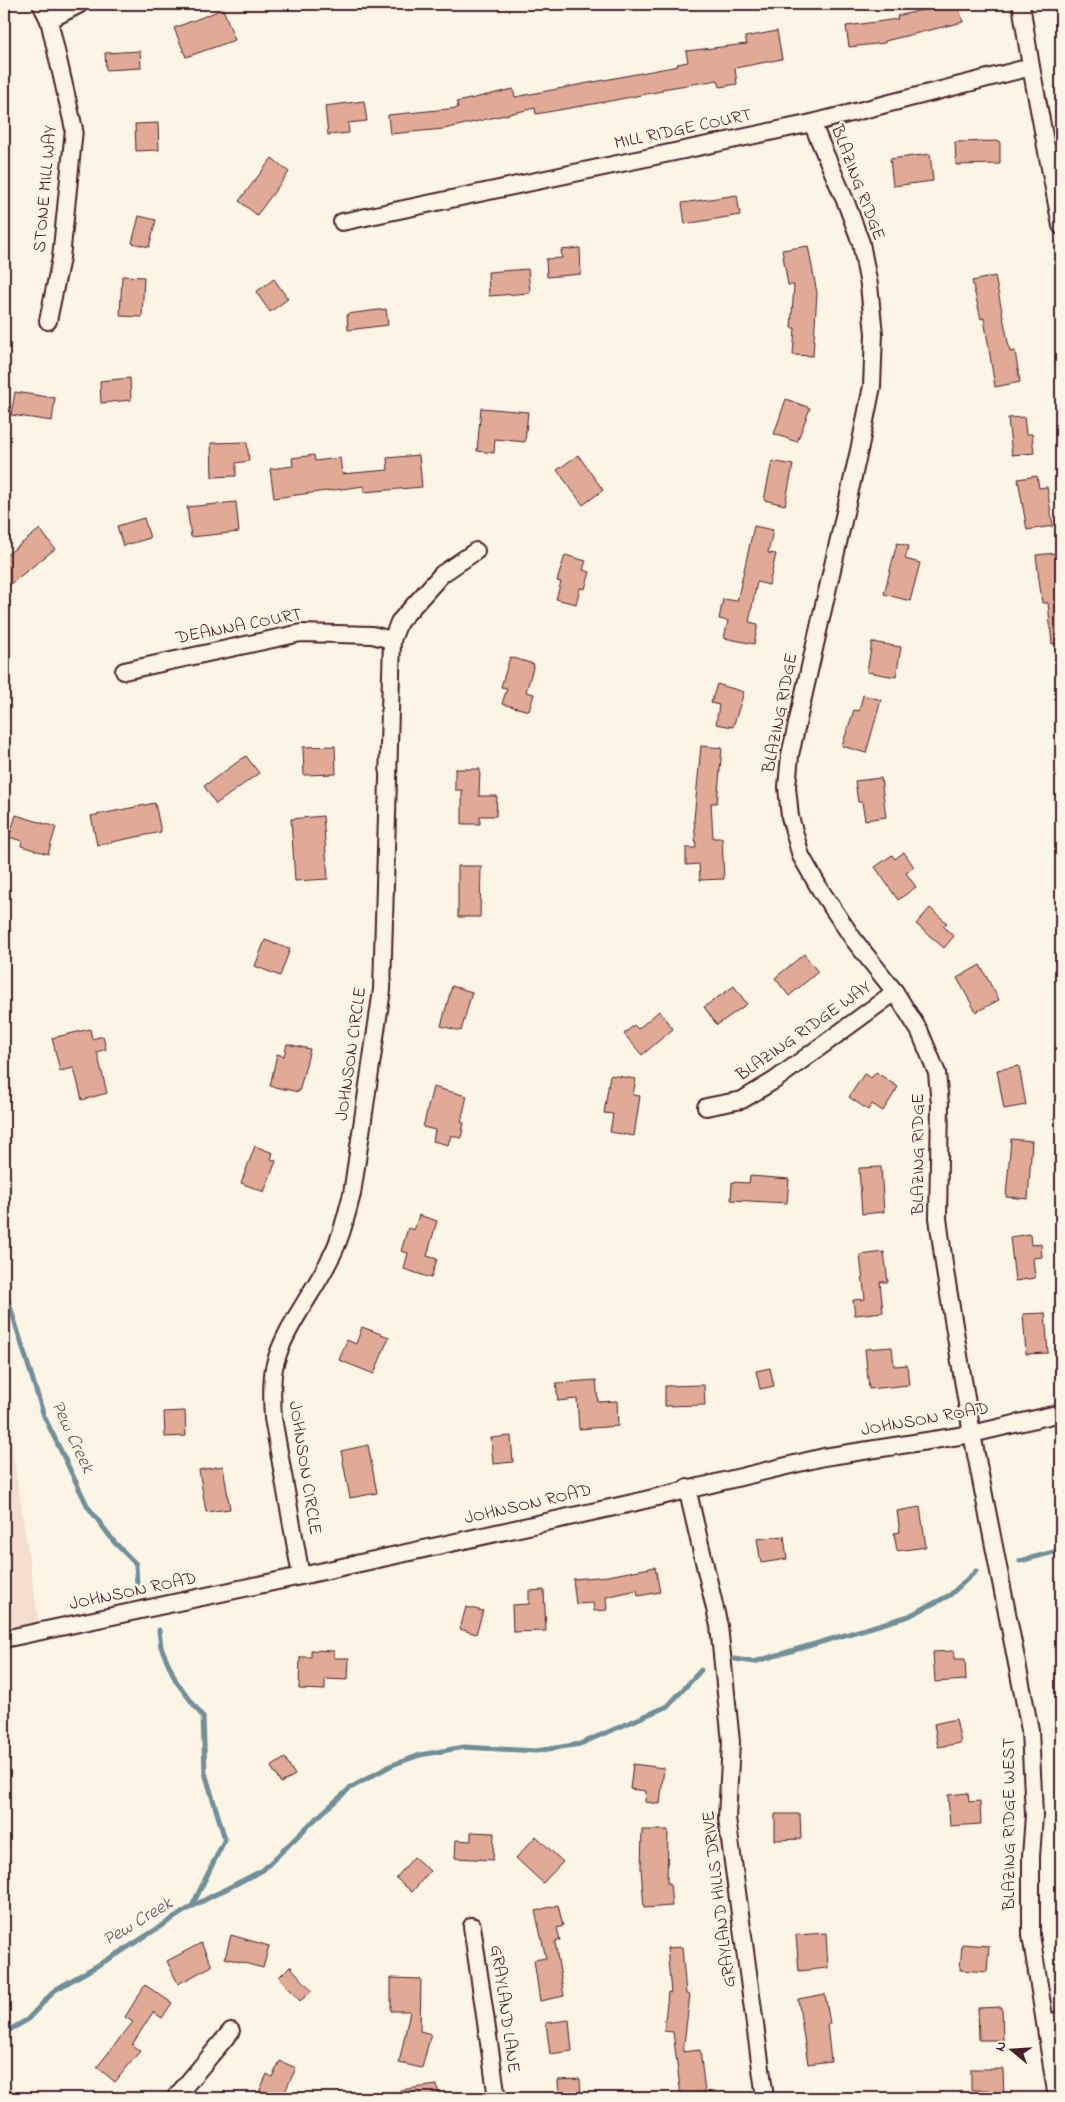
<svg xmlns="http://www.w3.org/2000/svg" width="1065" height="2102" viewBox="0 0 1065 2102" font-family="'Indie Flower',sans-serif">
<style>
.built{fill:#f4decd}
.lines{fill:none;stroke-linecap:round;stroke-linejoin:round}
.stream{stroke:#6f8f98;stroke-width:5}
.building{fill:#e0aa96;stroke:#4a1f2b}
.minor-casing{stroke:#4a1f2b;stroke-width:20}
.minor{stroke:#fcf5e5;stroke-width:16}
.labels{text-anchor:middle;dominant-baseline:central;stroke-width:4.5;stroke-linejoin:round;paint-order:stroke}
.street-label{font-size:18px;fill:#4a1f2b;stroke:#fcf5e5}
.water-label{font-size:19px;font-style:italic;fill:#5a4e58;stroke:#fcf5e5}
</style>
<rect width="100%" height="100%" fill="#fcf5e5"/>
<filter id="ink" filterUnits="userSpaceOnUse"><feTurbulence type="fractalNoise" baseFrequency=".02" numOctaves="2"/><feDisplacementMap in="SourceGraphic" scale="10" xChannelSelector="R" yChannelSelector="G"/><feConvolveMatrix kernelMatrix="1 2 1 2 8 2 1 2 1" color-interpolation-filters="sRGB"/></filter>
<g filter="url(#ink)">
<polygon class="built" points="7,1415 39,1623 4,1630 4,1416"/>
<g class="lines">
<g class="stream">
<polyline points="4,1287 44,1416 88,1507 115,1543 136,1564 137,1585"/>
<polyline points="1020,1561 1061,1550"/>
<polyline points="159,1630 161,1647 176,1681 203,1717 205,1773 225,1839 192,1906"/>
<polyline points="735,1659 754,1662 909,1616 950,1595 976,1571"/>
<polyline points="4,2033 27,2020 55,1990 119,1953 191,1907 263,1870 309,1825 350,1788 392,1765 420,1755 464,1747 536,1751 580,1744 668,1706 701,1670"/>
</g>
</g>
<g class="building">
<polygon points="948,4 958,4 963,22 885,41 885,43 849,47 846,26 898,19 897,16"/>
<polygon points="223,9 235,40 186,57 174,28"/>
<polygon points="777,31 782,59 735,68 737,84 720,87 718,80 662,89 662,91 610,101 536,114 535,108 444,129 390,134 388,115 458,108 457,102 513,89 515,97 678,66 677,64 688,62 686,51 747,44 745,37"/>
<polygon points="140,51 141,68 106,70 105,53"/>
<polygon points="364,101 367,121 348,123 349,133 328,135 325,106"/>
<polygon points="158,123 159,150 136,151 135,124"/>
<polygon points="1000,141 1000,164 956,165 955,142"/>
<polygon points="930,154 933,181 893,186 890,159"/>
<polygon points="272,158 289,172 257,215 239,201"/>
<polygon points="737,195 740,215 685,224 682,203"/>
<polygon points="139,216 156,220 149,247 132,243"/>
<polygon points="808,246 817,293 813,356 793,355 795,328 791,328 794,285 788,285 782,250"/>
<polygon points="580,248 581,274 547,277 546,259 562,258 561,250"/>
<polygon points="528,269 530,293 489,296 488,272"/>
<polygon points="122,276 144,277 142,317 120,316"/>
<polygon points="995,276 1010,352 1015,351 1020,382 995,387 984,318 981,319 972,281"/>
<polygon points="274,279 288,299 270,312 256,292"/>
<polygon points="386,309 388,325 348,330 347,314"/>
<polygon points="130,378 131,400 101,403 100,381"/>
<polygon points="15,392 55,398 52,421 11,415"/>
<polygon points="786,399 810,408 797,442 774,434"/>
<polygon points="481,408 528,412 525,442 495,439 494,453 477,451"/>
<polygon points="1024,417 1026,434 1032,434 1034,453 1012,455 1008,418"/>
<polygon points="247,442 249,461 236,463 236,476 212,477 211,443"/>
<polygon points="314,455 315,461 340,458 342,474 388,470 387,458 419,455 422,487 364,492 364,486 274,498 270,469 293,466 292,458"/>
<polygon points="578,455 603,490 583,505 557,470"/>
<polygon points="772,461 793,465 785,505 764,500"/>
<polygon points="1037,476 1039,488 1047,487 1053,526 1027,530 1018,479"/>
<polygon points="236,502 239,532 191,537 187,507"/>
<polygon points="144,518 150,538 123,546 117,526"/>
<polygon points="754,526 773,530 768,553 776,554 769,585 757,582 749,622 758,624 754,644 724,638 728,621 719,619 723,599 737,601"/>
<polygon points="40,529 55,549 9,585 4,578 4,557"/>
<polygon points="897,543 909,546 905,559 920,563 910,601 884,594"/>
<polygon points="1056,553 1061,590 1061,643 1052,644 1048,603 1042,603 1036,555"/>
<polygon points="565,555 586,561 583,570 590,572 585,589 580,588 576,604 556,599 561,582 557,581"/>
<polygon points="872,642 901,647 896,677 867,672"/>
<polygon points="510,657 534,664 526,692 534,694 529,711 502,704 507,688 501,687"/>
<polygon points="717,684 744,692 733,727 716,724 719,705 711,703"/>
<polygon points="863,695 881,700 866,753 842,746 854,710 859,711"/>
<polygon points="335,746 336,774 304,775 303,747"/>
<polygon points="701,746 722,748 717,803 711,803 713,838 722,838 724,879 700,880 699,864 686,865 686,848 696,848 694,819"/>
<polygon points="246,756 259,773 216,804 204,786"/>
<polygon points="455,769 480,769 479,796 497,796 496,816 480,816 480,824 462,824 462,790 455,790"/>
<polygon points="881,778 886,817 865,820 862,802 858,802 855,781"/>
<polygon points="155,803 161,832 97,845 91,816"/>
<polygon points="16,815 56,827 48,854 21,846 22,841 9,837"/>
<polygon points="323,816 328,879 295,881 291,819"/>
<polygon points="904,852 914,867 906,873 916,887 898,900 875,867 892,855 895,859"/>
<polygon points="458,866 481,866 480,917 458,917"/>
<polygon points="930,908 947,923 943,926 954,936 944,948 916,924"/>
<polygon points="265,940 290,949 280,976 255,966"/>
<polygon points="804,954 818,972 789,996 775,978"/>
<polygon points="980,965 999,1000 976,1012 957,978"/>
<polygon points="452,986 472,992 461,1031 441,1026"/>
<polygon points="734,986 747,1004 717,1025 704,1007"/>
<polygon points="659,1011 673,1029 642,1055 624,1034 634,1025 638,1029"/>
<polygon points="90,1029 92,1039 103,1036 106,1049 97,1052 107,1093 82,1100 74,1068 60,1071 52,1038"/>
<polygon points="287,1044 310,1049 299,1092 270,1086 277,1054 284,1056"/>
<polygon points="1019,1066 1026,1105 1004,1109 997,1070"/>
<polygon points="876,1072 898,1087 883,1111 872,1104 868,1110 849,1097 864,1074 871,1078"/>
<polygon points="610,1075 636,1079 633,1095 640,1096 634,1136 610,1132 613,1114 604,1113"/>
<polygon points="433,1087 467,1096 461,1122 464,1123 461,1138 451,1135 448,1145 433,1141 435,1130 423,1127"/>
<polygon points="1011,1139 1032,1141 1028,1199 1006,1197"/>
<polygon points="255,1146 273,1153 271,1159 276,1161 264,1192 241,1183"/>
<polygon points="881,1167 884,1212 862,1214 859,1168"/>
<polygon points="750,1176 789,1179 787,1203 731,1200 732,1182 749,1183"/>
<polygon points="419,1215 437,1221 427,1256 437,1259 431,1278 404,1269 408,1253 401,1251 408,1228 414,1230"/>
<polygon points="1030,1234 1031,1245 1041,1244 1042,1257 1033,1258 1035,1278 1015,1281 1010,1237"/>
<polygon points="884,1252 888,1282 880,1282 883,1312 855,1315 853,1300 865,1299 860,1255"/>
<polygon points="1045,1313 1048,1353 1026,1354 1023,1314"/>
<polygon points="362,1327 389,1337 374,1374 339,1360 347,1340 356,1344"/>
<polygon points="892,1347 894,1366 907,1365 909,1385 869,1389 865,1349"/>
<polygon points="770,1368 774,1386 760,1389 756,1371"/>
<polygon points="596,1380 598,1402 617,1401 618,1426 579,1429 577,1399 558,1401 556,1383"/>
<polygon points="704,1385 705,1405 665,1406 665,1386"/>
<polygon points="185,1411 186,1436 165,1437 164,1412"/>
<polygon points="511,1436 513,1462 493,1464 491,1438"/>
<polygon points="368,1445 377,1493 350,1498 341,1451"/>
<polygon points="223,1466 230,1509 206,1512 199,1470"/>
<polygon points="920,1507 926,1547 897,1551 894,1533 900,1532 897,1511"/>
<polygon points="784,1536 787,1559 761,1563 757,1539"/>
<polygon points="655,1567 660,1592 638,1596 637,1590 606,1597 607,1610 594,1611 593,1603 576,1604 573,1579 608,1576"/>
<polygon points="544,1590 546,1631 513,1632 512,1605 529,1604 529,1591"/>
<polygon points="466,1607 483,1611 476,1634 460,1629"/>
<polygon points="311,1650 334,1651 334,1658 349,1658 348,1680 325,1679 325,1690 299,1689 300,1657 311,1657"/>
<polygon points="954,1651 954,1659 965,1659 966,1680 935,1682 933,1652"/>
<polygon points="956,1719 961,1743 938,1747 934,1724"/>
<polygon points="285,1758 295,1775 281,1783 271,1767"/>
<polygon points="633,1764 664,1768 660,1804 645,1802 646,1791 630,1789"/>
<polygon points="968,1793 969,1802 980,1801 981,1824 950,1826 948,1795"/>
<polygon points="775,1814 800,1814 801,1839 775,1840"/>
<polygon points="642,1830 668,1830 667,1883 670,1883 672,1906 644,1908 641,1868"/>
<polygon points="471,1832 494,1833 493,1860 455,1858 456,1840 471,1841"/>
<polygon points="536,1836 563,1862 543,1883 516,1858"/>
<polygon points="414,1857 430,1871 412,1892 396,1878"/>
<polygon points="558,1905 563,1926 557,1928 560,1940 555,1942 564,1996 540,2001 534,1960 546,1958 535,1911"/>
<polygon points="826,1933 828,1968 799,1971 796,1935"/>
<polygon points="231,1935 269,1946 263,1968 225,1958"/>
<polygon points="201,1943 212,1966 178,1984 167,1961"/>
<polygon points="962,1944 989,1946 987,1972 960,1970"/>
<polygon points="682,1947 686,1994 690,1995 683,2052 700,2050 705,2092 681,2096 673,2032 664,2031 668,1992 671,1993 667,1948"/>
<polygon points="290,1966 312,1991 300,2001 279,1977"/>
<polygon points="391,1978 421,1979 420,2031 431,2034 422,2068 399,2063 410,2011 391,2011"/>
<polygon points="145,1985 172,2003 162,2018 153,2012 132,2045 140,2051 115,2082 97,2067 133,2022 125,2017"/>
<polygon points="825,1994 830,2024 827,2024 831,2061 808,2064 798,1999"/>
<polygon points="1002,2007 1003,2040 979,2040 978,2008"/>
<polygon points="569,2020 572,2051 550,2054 546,2023"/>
<polygon points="280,2061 296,2068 282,2098 272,2098 259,2092 267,2074 272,2077"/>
<polygon points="971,2069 1003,2069 1004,2098 988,2098 988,2090 971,2090"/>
<polygon points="580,2079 581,2098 559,2098 558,2080"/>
<polygon points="437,2085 439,2098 401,2098 400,2090"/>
</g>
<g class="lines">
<g class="minor-casing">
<g id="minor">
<polyline points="41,4 49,20 74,129 61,258 48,321"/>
<polyline points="1021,4 1031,67 1061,226"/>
<polyline points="49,20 80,4"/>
<polyline points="812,123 847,205 861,243 869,285 874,334 872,386 860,446 790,755 787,787 790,817 801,856 821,891 854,940 895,992 920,1032 937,1073 940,1104 938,1218 945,1271 972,1434 1030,1730 1034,1815 1031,1857 1031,1935 1057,2098"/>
<polyline points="342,222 812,123 1031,67"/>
<polyline points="124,671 301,633 372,635 392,640"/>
<polyline points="706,1107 742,1100 775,1080 895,992"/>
<polyline points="687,1488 719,1626 731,1742 727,1818 765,2098"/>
<path d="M 301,1576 L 273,1418 C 272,1402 271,1385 274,1368 C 282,1331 313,1294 330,1259 C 341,1239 346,1216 352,1194 L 382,990 L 392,640 L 399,622 L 442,574 L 476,551"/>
<polyline points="4,1639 301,1576 628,1504 824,1457 972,1434 1061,1413"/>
<polyline points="472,1926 497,2098"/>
<polyline points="1045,2023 1061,2020"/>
<polyline points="175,2098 231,2031"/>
</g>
</g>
<use href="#minor" class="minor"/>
</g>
</g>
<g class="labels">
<g class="street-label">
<text transform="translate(683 130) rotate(-12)">MILL RIDGE COURT</text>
<text transform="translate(857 183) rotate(69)">BLAZING RIDGE</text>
<text transform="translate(46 189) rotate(-85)">STONE MILL WAY</text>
<text transform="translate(239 627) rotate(-11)">DEANNA COURT</text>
<text transform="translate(781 713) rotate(-79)">BLAZING RIDGE</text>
<text transform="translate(804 1032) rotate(-35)">BLAZING RIDGE WAY</text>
<text transform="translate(352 1054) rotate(-82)">JOHNSON CIRCLE</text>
<text transform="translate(919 1154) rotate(-90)">BLAZING RIDGE</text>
<text transform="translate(925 1420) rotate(-10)">JOHNSON ROAD</text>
<text transform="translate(304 1468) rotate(81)">JOHNSON CIRCLE</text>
<text transform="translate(528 1505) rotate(-13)">JOHNSON ROAD</text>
<text transform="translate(133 1592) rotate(-12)">JOHNSON ROAD</text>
<text transform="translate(1010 1824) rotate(-90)">BLAZING RIDGE WEST</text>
<text transform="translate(720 1899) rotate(-97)">GRAYLAND HILLS DRIVE</text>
<text transform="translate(504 2009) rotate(82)">GRAYLAND LANE</text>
</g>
<g class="water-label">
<text transform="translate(72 1437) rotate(65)">Pew Creek</text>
<text transform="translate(138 1922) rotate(-31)">Pew Creek</text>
</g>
</g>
<rect width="1065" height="2102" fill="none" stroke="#fcf5e5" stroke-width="20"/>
<rect x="10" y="10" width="1045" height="2082" fill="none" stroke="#4a1f2b" stroke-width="2" filter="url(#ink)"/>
<g transform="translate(1012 2050) rotate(288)" stroke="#fcf5e5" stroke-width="4" paint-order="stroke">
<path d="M0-4L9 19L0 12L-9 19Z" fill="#4a1f2b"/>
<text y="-8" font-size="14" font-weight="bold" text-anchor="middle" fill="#4a1f2b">N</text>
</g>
</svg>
